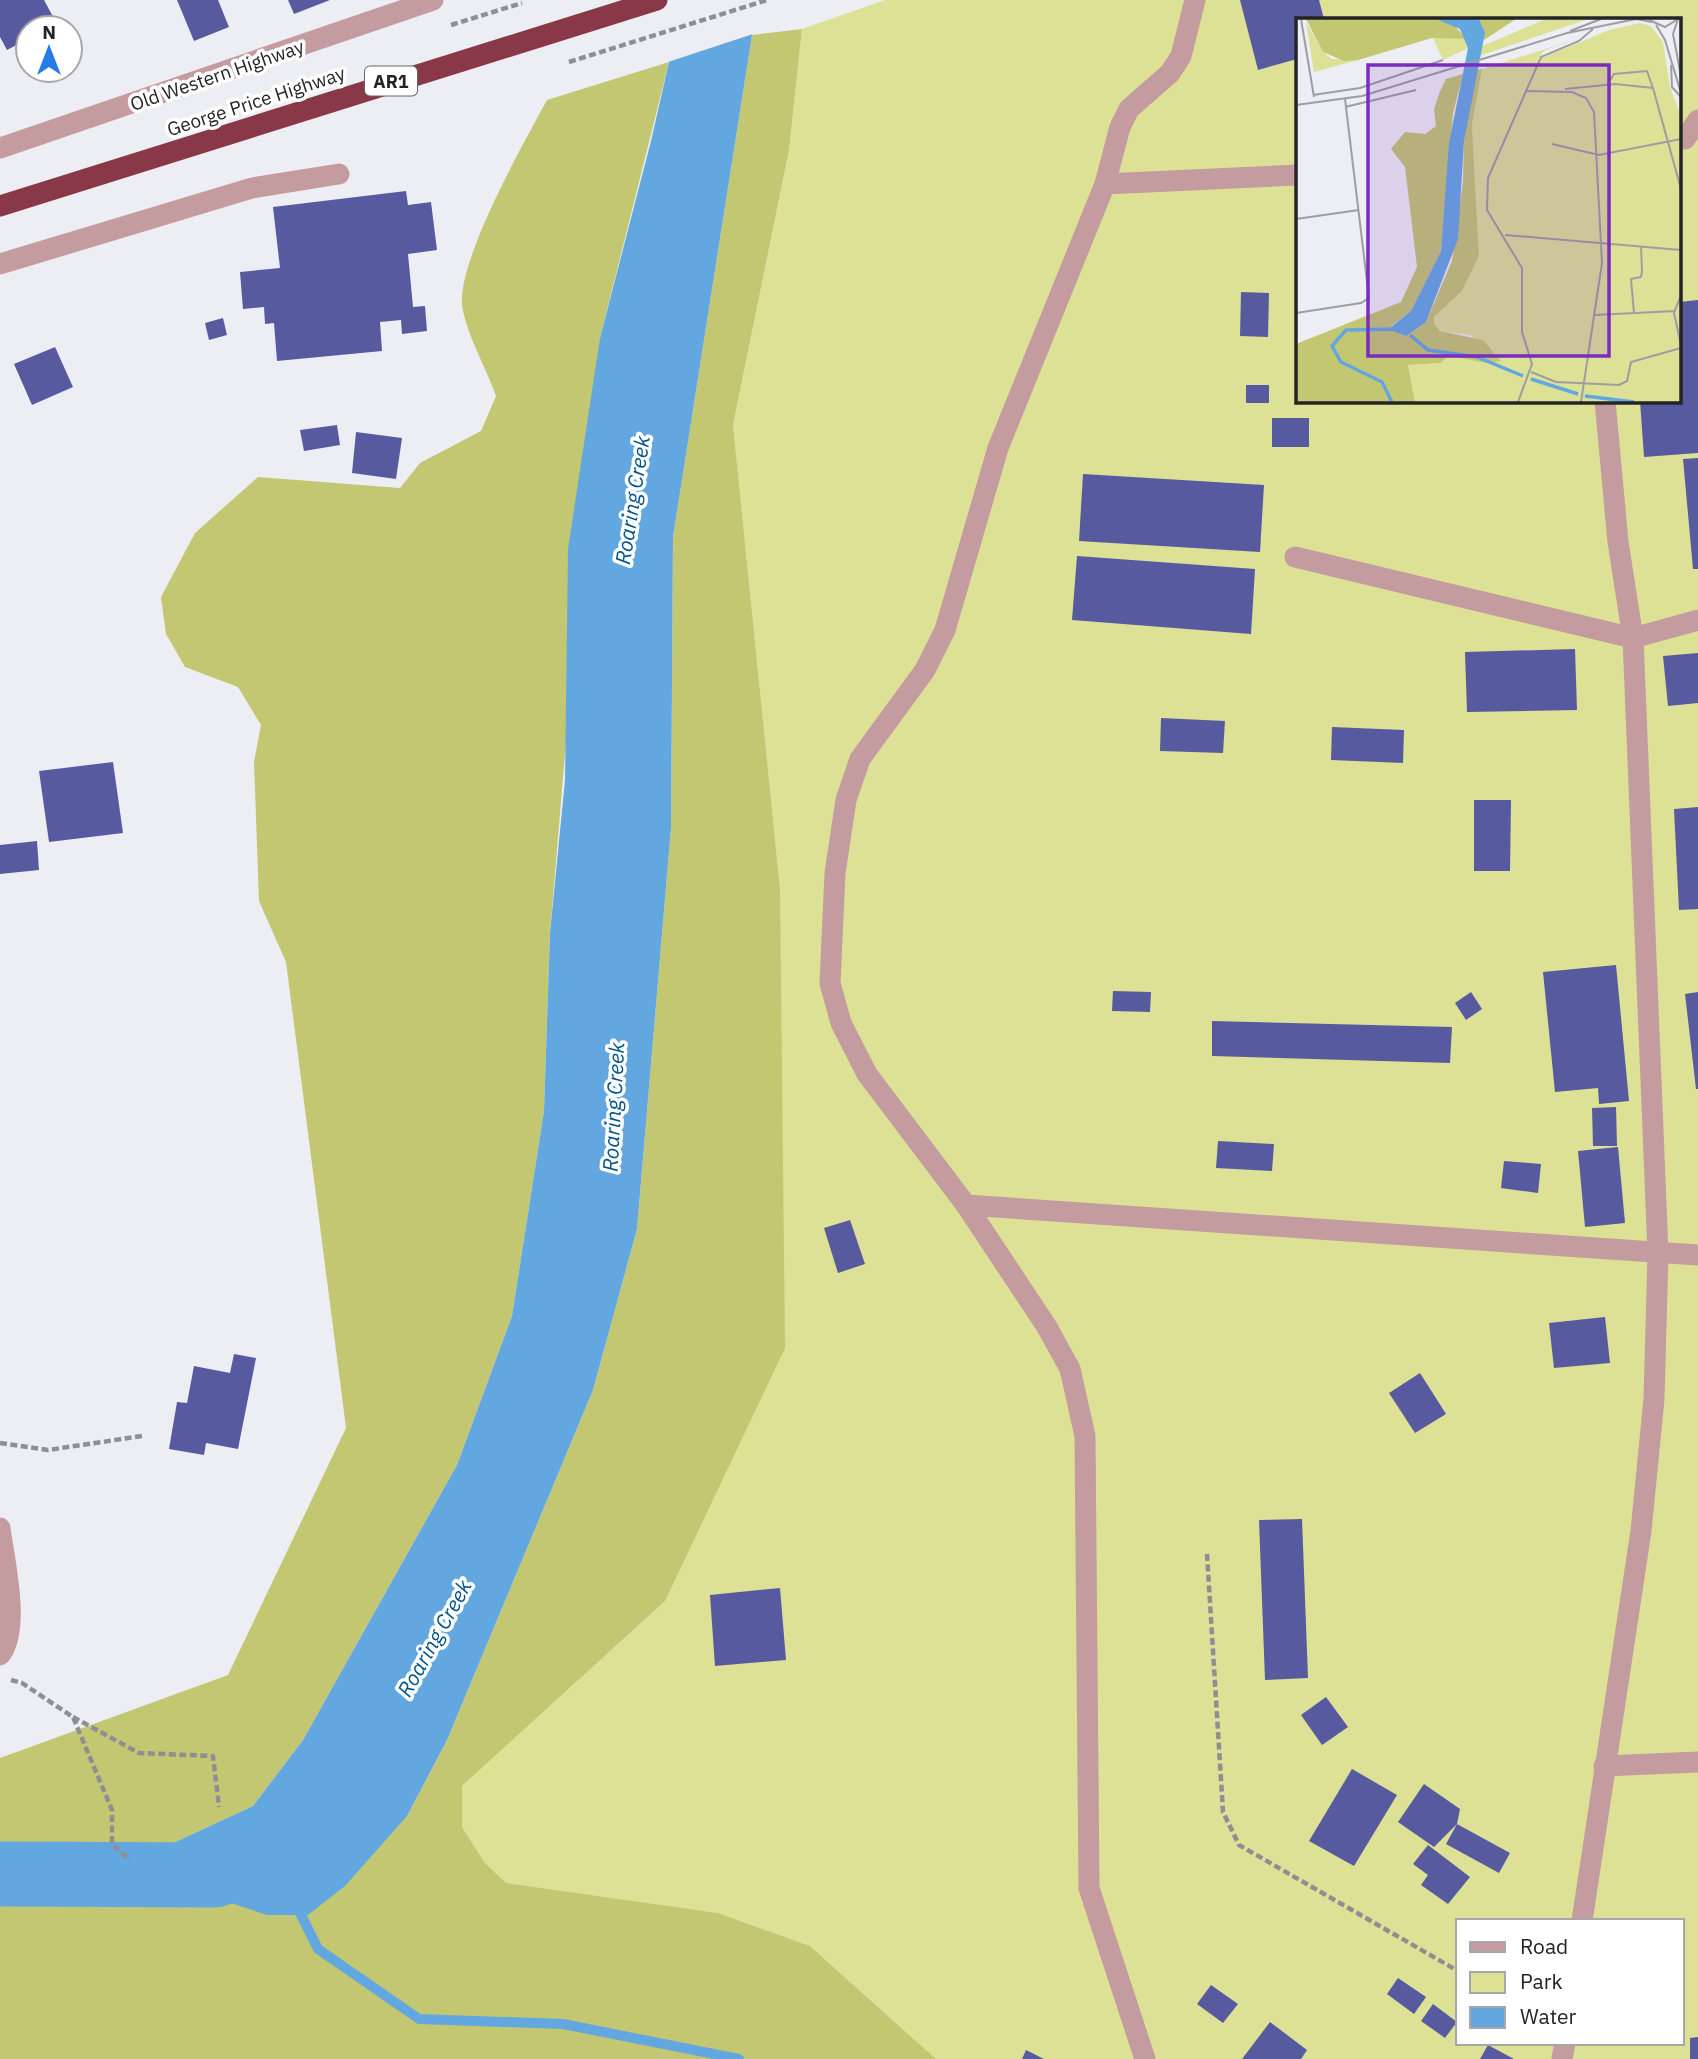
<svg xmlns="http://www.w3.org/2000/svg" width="1698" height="2059" viewBox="0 0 1698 2059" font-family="'IBM Plex Sans',sans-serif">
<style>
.green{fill:#dce196;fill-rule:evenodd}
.forest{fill:#c3c771}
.water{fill:#63a7e1}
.pier{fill:#edeef4}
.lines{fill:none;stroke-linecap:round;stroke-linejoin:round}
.stream{stroke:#63a7e1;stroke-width:10}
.river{stroke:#63a7e1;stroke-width:65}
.building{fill:#585aa0}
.path{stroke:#8e8e93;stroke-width:4.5;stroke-dasharray:7 3.5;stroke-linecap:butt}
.minor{stroke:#c49b9f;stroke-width:21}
.highway{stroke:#893848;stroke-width:21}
.labels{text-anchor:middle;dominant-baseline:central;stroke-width:7;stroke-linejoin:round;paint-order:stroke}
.shield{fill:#fff;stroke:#666667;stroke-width:2}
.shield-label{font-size:18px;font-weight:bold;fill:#242426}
.street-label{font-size:19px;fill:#242426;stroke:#fff}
.water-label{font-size:21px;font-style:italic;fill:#005389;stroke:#fff}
.inset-river{fill:none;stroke:#63a7e1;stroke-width:3.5}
.inset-road{fill:none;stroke:#9d9da2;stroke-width:2}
.view{fill:#7b2cbf;fill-opacity:0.15;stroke:#7b2cbf;stroke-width:3.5}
.inset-edge{fill:none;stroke:#242426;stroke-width:3.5}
</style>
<rect width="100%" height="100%" fill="#edeef4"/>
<path class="green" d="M 885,0 L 1698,0 L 1698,2059 L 936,2059 L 810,1946 L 718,1913 L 506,1883 L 485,1863 L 462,1827 L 462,1786 L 665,1601 L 780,888 L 733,425 L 789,150 L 802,29 ZM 1297,19 L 1679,19 L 1679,401 L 1297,401 ZM 1458,1921 L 1682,1921 L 1682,2043 L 1458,2043 Z"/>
<path class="forest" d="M 802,29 L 789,150 L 733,425 L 780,888 L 785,1348 L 665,1601 L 462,1786 L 462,1827 L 485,1863 L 506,1883 L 718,1913 L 810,1946 L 936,2059 L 0,2059 L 0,1758 L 228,1675 L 346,1428 L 286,962 L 259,901 L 254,762 L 261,725 L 238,687 L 185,667 L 166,634 L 161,597 L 195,533 L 258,477 L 400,488 L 420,463 L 481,431 L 496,396 C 486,368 469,339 463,311 C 452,268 525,141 547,100 L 669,62 L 600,338 L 550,933 L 544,1111 L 512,1316 L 457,1465 L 303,1740 L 253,1806 L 158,1850 L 153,1877 L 407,1816 L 447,1740 L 593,1390 L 637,1229 L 671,828 L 673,537 L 752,35 Z"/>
<polygon class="water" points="678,0 763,0 752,35 673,537 671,828 637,1229 593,1390 447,1740 407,1816 345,1886 308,1915 267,1915 153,1877 158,1850 253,1806 303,1740 457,1465 512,1316 544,1111 550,933 565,780 568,549 600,338 651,141 669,62"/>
<polygon class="pier" points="675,0 766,0 756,33 665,63"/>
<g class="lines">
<polyline class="stream" points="295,1903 318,1949 419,2019 563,2024 739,2059"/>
<polyline class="river" points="0,1874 215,1875 240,1866"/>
</g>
<g class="building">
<polygon points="0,0 44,0 57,24 50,28 28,28 28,39 7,50 0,37"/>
<polygon points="177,0 218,0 229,27 194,41"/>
<polygon points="288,0 330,0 294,14"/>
<polygon points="1240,0 1319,0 1324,19 1297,19 1297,59 1258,70"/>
<polygon points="406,191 408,205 431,202 437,250 408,254 413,307 425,306 427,331 402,334 401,320 380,322 382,351 277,361 274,323 265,324 264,307 243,309 240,272 280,268 273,207"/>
<polygon points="1241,292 1269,293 1268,337 1240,336"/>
<polygon points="1698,300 1698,453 1644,457 1640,401 1679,401 1679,302"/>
<polygon points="223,318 227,335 209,340 205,323"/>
<polygon points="55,347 73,387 32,405 14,364"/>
<rect x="1246" y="385" width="23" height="18"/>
<rect x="1272" y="418" width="37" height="29"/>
<polygon points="337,425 340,445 304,451 300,430"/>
<polygon points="356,432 402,438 396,479 352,473"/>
<polygon points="1698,458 1698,569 1693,569 1683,459"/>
<polygon points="1083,474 1264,485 1260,552 1079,541"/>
<polygon points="1077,556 1255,569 1251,634 1072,620"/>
<polygon points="1575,649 1577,710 1467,712 1465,652"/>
<polygon points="1698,653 1698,703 1668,706 1663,656"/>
<polygon points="1161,718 1225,721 1223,753 1160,751"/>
<polygon points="1332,727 1404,730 1403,763 1331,760"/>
<polygon points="113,762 123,833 49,842 39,771"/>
<polygon points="1474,800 1511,800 1510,871 1474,871"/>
<polygon points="1698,807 1698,909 1679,910 1674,809"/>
<polygon points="37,841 39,870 0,874 0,845"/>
<polygon points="1616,965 1629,1101 1599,1104 1598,1088 1555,1092 1543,972"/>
<polygon points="1113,991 1151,992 1150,1012 1112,1011"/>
<polygon points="1471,992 1482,1009 1466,1020 1455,1003"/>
<polygon points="1698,992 1698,1089 1696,1089 1685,994"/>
<polygon points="1212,1021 1452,1027 1450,1063 1212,1056"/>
<polygon points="1616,1107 1617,1146 1593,1146 1592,1108"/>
<polygon points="1218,1141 1274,1144 1272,1171 1216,1168"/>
<polygon points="1618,1147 1625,1223 1585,1227 1578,1151"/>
<polygon points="1504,1161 1541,1164 1538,1193 1501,1188"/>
<polygon points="850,1220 865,1264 838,1273 824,1228"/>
<polygon points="1605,1317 1610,1363 1554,1368 1549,1323"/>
<polygon points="234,1354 256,1358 238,1449 206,1443 204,1455 169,1449 177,1402 187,1403 194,1366 230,1373"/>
<polygon points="1420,1373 1446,1414 1415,1433 1389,1393"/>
<polygon points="1302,1519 1308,1678 1265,1680 1259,1520"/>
<polygon points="780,1588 786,1660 715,1666 710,1595"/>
<polygon points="1326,1697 1348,1727 1322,1745 1301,1715"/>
<polygon points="1352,1769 1397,1795 1354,1866 1309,1841"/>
<polygon points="1424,1784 1460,1809 1457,1824 1434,1847 1398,1822"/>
<polygon points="1457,1824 1510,1853 1499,1873 1446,1844"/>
<polygon points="1428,1845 1470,1877 1448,1904 1421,1885 1428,1875 1413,1864"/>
<polygon points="1398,1978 1426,1997 1414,2014 1387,1994"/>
<polygon points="1211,1985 1238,2004 1223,2023 1197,2004"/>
<polygon points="1433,2004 1457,2022 1445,2038 1421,2021"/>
<polygon points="1270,2022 1307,2050 1301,2059 1242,2059"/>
<polygon points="1698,2037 1698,2059 1690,2059 1690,2038"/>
<polygon points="1488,2045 1514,2059 1480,2059"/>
<polygon points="1026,2050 1044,2059 1022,2059"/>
</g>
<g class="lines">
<g class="path">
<polyline points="451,25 522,3"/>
<polyline points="569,62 767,0"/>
<polyline points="0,1443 48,1450 142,1436"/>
<polyline points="1207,1554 1223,1812 1239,1845 1458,1971"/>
<polyline points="11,1680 22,1683 73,1717 112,1810 112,1844 130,1860"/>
<polyline points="73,1717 139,1753 213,1756 219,1807"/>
</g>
<g class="minor">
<polyline points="1685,139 1698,120"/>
<polyline points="0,148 433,0"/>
<polyline points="1105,184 1297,175"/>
<polyline points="0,264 252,188 339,174"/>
<polyline points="1295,557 1633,638 1698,620"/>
<polyline points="966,1205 1698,1255"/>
<path d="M 0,1528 C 4,1560 21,1629 0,1655"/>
<polyline points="1604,1766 1698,1762"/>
<polyline points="1582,1921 1641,1531 1654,1399 1658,1253 1633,638 1618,542 1605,401"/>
<polyline points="1145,2059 1089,1888 1085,1436 1070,1369 1047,1327 966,1205 867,1074 841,1023 830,983 835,873 846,800 860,759 925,670 945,630 998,448 1105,184 1120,127 1129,109 1170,73 1181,56 1195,0"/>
<polyline points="1562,2059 1565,2043"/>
</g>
<polyline class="highway" points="0,206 657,0"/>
</g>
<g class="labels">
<rect class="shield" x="365" y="66.5" width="52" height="29" rx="5"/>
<g class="shield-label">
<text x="391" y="81">AR1</text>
</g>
<g class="street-label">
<text transform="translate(217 75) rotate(-19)">Old Western Highway</text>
<text transform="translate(256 101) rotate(-18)">George Price Highway</text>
</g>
<g class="water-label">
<text transform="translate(632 500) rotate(-81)">Roaring Creek</text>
<text transform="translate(613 1107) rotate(-87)">Roaring Creek</text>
<text transform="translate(434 1638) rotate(-61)">Roaring Creek</text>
</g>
</g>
<g transform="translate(1296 18)">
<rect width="385" height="385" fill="#edeef4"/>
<path d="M 250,1 L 292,1 L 183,38 L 186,28 ZM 10,4 L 27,34 L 36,41 L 62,42 L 18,54 ZM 344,5 L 355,8 L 367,24 L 374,69 L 385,98 L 385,384 L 119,384 L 112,347 L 145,345 L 152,338 L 190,345 L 205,342 L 174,317 L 144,313 L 138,305 L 138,299 L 166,273 L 183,238 L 176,107 L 186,51 L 284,20 L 249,32 L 241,42 L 313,12 ZM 137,20 L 171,21 L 172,30 L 147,42 Z" fill="#dce196"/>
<path d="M 10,1 L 140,1 L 156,5 L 171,21 L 136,20 L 62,42 L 48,43 L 27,34 ZM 183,1 L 220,1 L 188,22 ZM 186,51 L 176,107 L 183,238 L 166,273 L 138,299 L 138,305 L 144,313 L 187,322 L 205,343 L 190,345 L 152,338 L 145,345 L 112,347 L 119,384 L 0,384 L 0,326 L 105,284 L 121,249 L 109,149 L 95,131 L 109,114 L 129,116 L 140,108 L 138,91 L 144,73 L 150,61 L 167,56 L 157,95 L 145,233 L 115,293 L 95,308 L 130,304 L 156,243 L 167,164 L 168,123 L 179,52 Z" fill="#c3c771"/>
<path d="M 140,1 L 183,1 L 189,15 L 168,123 L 162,221 L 130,304 L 110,318 L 94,312 L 95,309 L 115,293 L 145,233 L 153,125 L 172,30 L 164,11 Z" fill="#63a7e1"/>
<path class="inset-river" d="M 114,317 L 132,332 L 181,339 L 227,358M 235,361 L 282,376M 289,378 L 338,384M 96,384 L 86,364 L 45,344 L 36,328 L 50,312 L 106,311"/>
<path class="inset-road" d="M 5,1 L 18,79M 382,1 L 377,16 L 385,58M 353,2 L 369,9 L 382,1M 360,7 L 369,22 L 385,75M 274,13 L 305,1M 375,47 L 376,69 L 385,79M 311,67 L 318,56 L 351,53 L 357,70M 269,71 L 319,66 L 357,70 L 385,171M 229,73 L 276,74 L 290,80 L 298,94 L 306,245 L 285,384M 17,77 L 64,70 L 147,42M 0,87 L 66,78 L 271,15 L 340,1 L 356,4M 49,89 L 120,72M 256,126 L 303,137 L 385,121M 0,201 L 63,192M 209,217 L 385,232M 385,277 L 378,295 L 385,327M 0,295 L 65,285 L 73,280 L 49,81M 338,295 L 335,261 L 345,259 L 346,253 L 345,228M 299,297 L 379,293M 235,354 L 260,364 L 323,367 L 331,363 L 335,344 L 385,330M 222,384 L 236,346 L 226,314 L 226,250 L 191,192 L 192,160 L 245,39 L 283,23 L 297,11"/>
<path class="view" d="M 72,47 L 313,47 L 313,338 L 72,338 Z"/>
<rect width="385" height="385" class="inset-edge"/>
</g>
<rect x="1456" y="1919" width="228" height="126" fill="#ffffff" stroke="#a7a7a8" stroke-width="2"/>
<rect x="1470" y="1942" width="35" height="10" fill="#c49b9f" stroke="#a7a7a8" stroke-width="2"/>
<text x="1520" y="1954" font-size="21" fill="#242426">Road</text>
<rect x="1470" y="1972" width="35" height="21" fill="#dce196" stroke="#a7a7a8" stroke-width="2"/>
<text x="1520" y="1989" font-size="21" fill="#242426">Park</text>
<rect x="1470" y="2007" width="35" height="21" fill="#63a7e1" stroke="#a7a7a8" stroke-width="2"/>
<text x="1520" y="2024" font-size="21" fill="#242426">Water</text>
<g transform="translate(49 49)"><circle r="33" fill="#ffffff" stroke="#a7a7a8" stroke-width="2"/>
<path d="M0-5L12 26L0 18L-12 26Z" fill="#277be6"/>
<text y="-10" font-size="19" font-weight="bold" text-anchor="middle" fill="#242426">N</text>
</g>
</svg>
